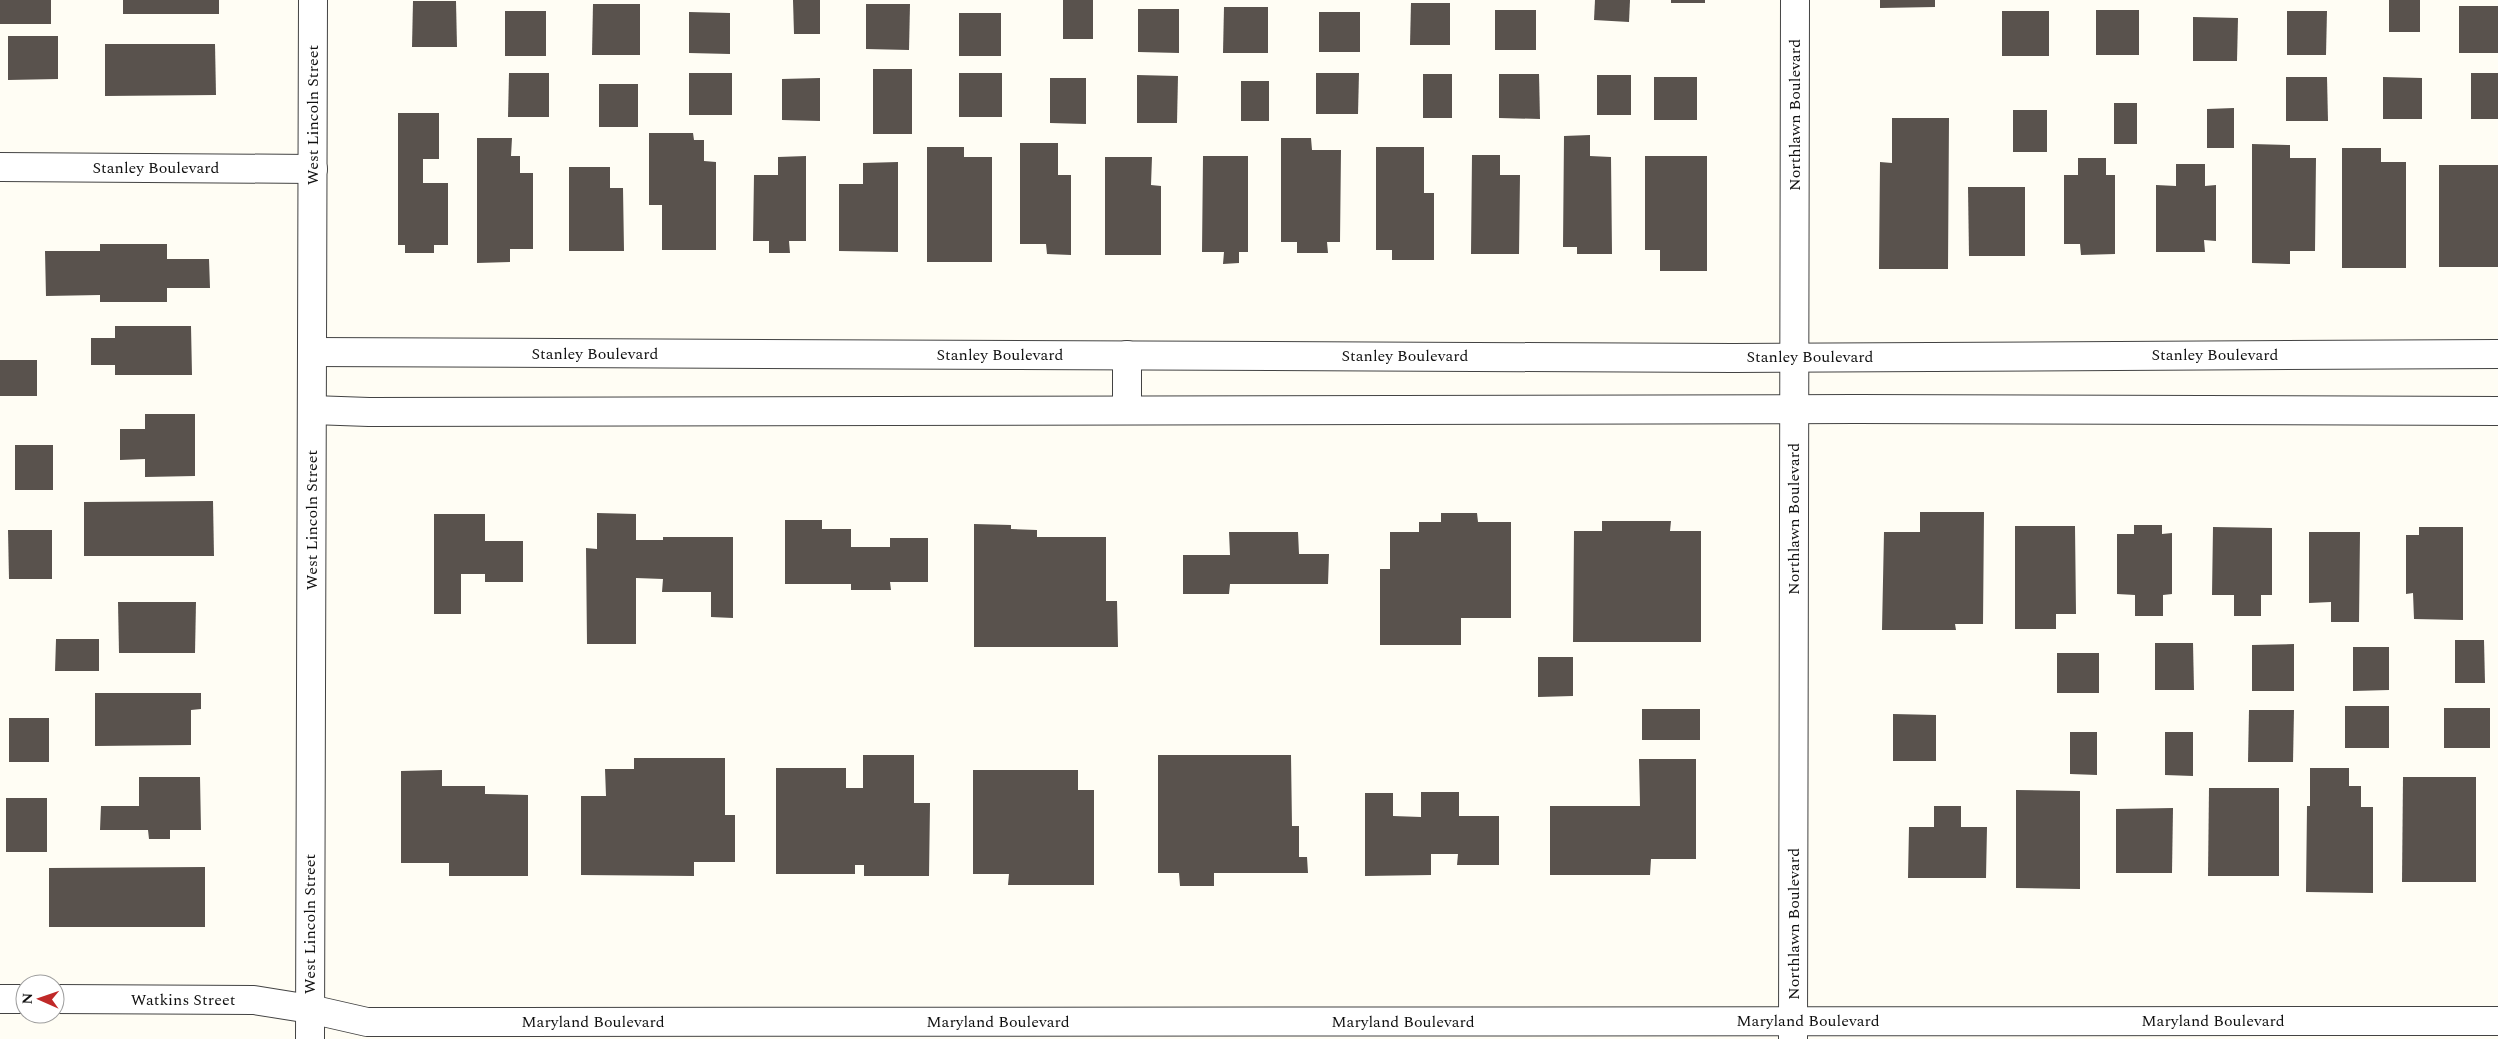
<svg xmlns="http://www.w3.org/2000/svg" width="2498" height="1039" viewBox="0 0 2498 1039" font-family="Spectral,serif">
<style>
.building{fill:#59524d}
.lines{fill:none;stroke-linecap:round;stroke-linejoin:round}
.minor-casing{stroke:#434343;stroke-width:30}
.tertiary-casing{stroke:#434343;stroke-width:30}
.minor{stroke:#fff;stroke-width:28}
.tertiary{stroke:#fff;stroke-width:28}
.labels{text-anchor:middle;dominant-baseline:central;stroke-width:5;stroke-linejoin:round;paint-order:stroke}
.street-label{font-size:16px;fill:#101010;stroke:#fff}
</style>
<rect width="100%" height="100%" fill="#fffdf4"/>
<g class="building">
<rect x="0" y="0" width="51" height="24"/>
<rect x="123" y="0" width="96" height="14"/>
<polygon points="793,0 820,0 820,34 794,34"/>
<rect x="1063" y="0" width="30" height="39"/>
<polygon points="1595,0 1630,0 1629,22 1594,20"/>
<rect x="1671" y="0" width="34" height="3"/>
<polygon points="1880,0 1935,0 1935,7 1880,8"/>
<rect x="2389" y="0" width="31" height="32"/>
<polygon points="413,1 456,1 457,47 412,47"/>
<polygon points="1411,3 1450,3 1450,45 1410,45"/>
<polygon points="593,4 640,4 640,55 592,55"/>
<polygon points="866,4 910,4 909,50 866,49"/>
<rect x="2459" y="6" width="39" height="47"/>
<polygon points="1224,7 1268,7 1268,53 1223,53"/>
<polygon points="1138,9 1179,9 1179,53 1138,52"/>
<rect x="1495" y="10" width="41" height="40"/>
<rect x="2096" y="10" width="43" height="45"/>
<rect x="505" y="11" width="41" height="45"/>
<rect x="2002" y="11" width="47" height="45"/>
<polygon points="2287,11 2327,11 2326,55 2287,55"/>
<polygon points="689,12 730,13 730,54 689,53"/>
<rect x="1319" y="12" width="41" height="40"/>
<rect x="959" y="13" width="42" height="43"/>
<polygon points="2193,17 2238,18 2237,61 2193,61"/>
<polygon points="8,36 58,36 58,79 8,80"/>
<polygon points="105,44 215,44 216,95 105,96"/>
<rect x="873" y="69" width="39" height="65"/>
<polygon points="509,73 549,73 549,117 508,117"/>
<rect x="689" y="73" width="43" height="42"/>
<rect x="959" y="73" width="43" height="44"/>
<polygon points="1316,73 1359,73 1358,114 1316,114"/>
<rect x="2471" y="73" width="27" height="46"/>
<rect x="1423" y="74" width="29" height="44"/>
<polygon points="1499,74 1539,74 1540,119 1499,118"/>
<polygon points="1137,75 1178,76 1177,123 1137,123"/>
<rect x="1597" y="75" width="34" height="40"/>
<rect x="1654" y="77" width="43" height="43"/>
<polygon points="2286,77 2327,77 2328,121 2286,121"/>
<polygon points="2383,77 2422,78 2422,119 2383,119"/>
<polygon points="820,78 820,121 782,120 782,79"/>
<polygon points="1050,78 1086,78 1086,124 1050,123"/>
<rect x="1241" y="81" width="28" height="40"/>
<rect x="599" y="84" width="39" height="43"/>
<rect x="2114" y="103" width="23" height="41"/>
<polygon points="2234,108 2234,148 2207,148 2207,109"/>
<rect x="2013" y="110" width="34" height="42"/>
<polygon points="398,113 439,113 439,159 423,159 423,183 448,183 448,245 434,245 434,253 405,253 405,245 398,245"/>
<polygon points="1892,118 1949,118 1948,269 1879,269 1880,162 1892,163"/>
<polygon points="649,133 693,133 694,140 704,140 704,161 716,162 716,250 662,250 662,205 649,205"/>
<polygon points="1590,135 1590,156 1611,157 1612,254 1577,254 1577,247 1563,247 1564,136"/>
<polygon points="477,138 512,138 511,156 520,156 520,173 533,173 533,249 510,249 510,262 477,263"/>
<polygon points="1281,138 1311,138 1312,150 1341,150 1340,242 1327,242 1328,253 1297,253 1297,242 1281,242"/>
<polygon points="1020,143 1058,143 1058,175 1071,175 1071,255 1047,254 1046,244 1020,244"/>
<polygon points="2252,144 2290,145 2290,158 2316,158 2315,251 2290,251 2290,264 2252,263"/>
<polygon points="927,147 964,147 964,157 992,157 992,262 927,262"/>
<polygon points="1376,147 1424,147 1424,193 1434,193 1434,260 1392,260 1392,250 1376,250"/>
<polygon points="2342,148 2381,148 2381,162 2406,162 2406,268 2342,268"/>
<polygon points="1472,155 1500,155 1500,175 1520,175 1519,254 1471,254"/>
<polygon points="806,156 806,241 789,241 790,253 769,253 769,241 753,241 754,175 778,175 778,157"/>
<polygon points="1203,156 1248,156 1248,252 1239,252 1239,263 1223,264 1224,252 1202,252"/>
<polygon points="1645,156 1707,156 1707,271 1660,271 1660,250 1645,250"/>
<polygon points="1105,157 1152,157 1151,185 1161,186 1161,255 1105,255"/>
<polygon points="2078,158 2106,158 2106,175 2115,175 2115,254 2081,255 2080,244 2064,244 2064,175 2078,175"/>
<polygon points="898,162 898,252 839,251 839,184 863,184 863,163"/>
<polygon points="2176,164 2205,164 2205,186 2216,185 2216,241 2204,240 2205,252 2156,252 2156,185 2176,186"/>
<rect x="2439" y="165" width="59" height="102"/>
<polygon points="569,167 610,167 610,188 623,188 624,251 569,251"/>
<polygon points="1968,187 2025,187 2025,256 1969,256"/>
<polygon points="100,244 167,244 167,259 209,259 210,288 167,288 167,302 100,302 100,295 46,296 45,251 100,251"/>
<polygon points="115,326 191,326 192,375 115,375 115,365 91,365 91,338 115,338"/>
<rect x="0" y="360" width="37" height="36"/>
<polygon points="145,414 195,414 195,476 145,477 145,459 120,460 120,429 145,429"/>
<rect x="15" y="445" width="38" height="45"/>
<polygon points="213,501 214,556 84,556 84,502"/>
<polygon points="1920,512 1984,512 1983,624 1955,624 1956,630 1882,630 1884,532 1920,532"/>
<polygon points="597,513 636,514 636,540 663,540 663,537 733,537 733,618 711,617 711,592 662,592 663,579 636,578 636,644 587,644 586,548 597,549"/>
<polygon points="1441,513 1477,513 1478,522 1511,522 1511,618 1461,618 1461,645 1380,645 1380,569 1390,569 1390,532 1419,532 1419,522 1441,522"/>
<polygon points="434,514 485,514 485,541 523,541 523,582 485,582 485,574 461,574 461,614 434,614"/>
<polygon points="785,520 822,520 822,529 851,529 851,547 890,547 890,538 928,538 928,582 890,582 891,590 851,590 851,584 785,584"/>
<polygon points="1602,521 1671,521 1670,531 1701,531 1701,642 1573,642 1574,531 1602,531"/>
<polygon points="974,524 1011,525 1011,529 1037,530 1037,537 1106,537 1106,601 1117,601 1118,647 974,647"/>
<polygon points="2134,525 2162,525 2162,534 2172,533 2172,594 2163,595 2163,616 2135,616 2135,595 2117,594 2117,534 2134,534"/>
<polygon points="2015,526 2075,526 2076,614 2056,614 2056,629 2015,629"/>
<polygon points="2213,527 2272,528 2272,595 2261,595 2261,616 2234,616 2234,595 2212,595"/>
<polygon points="2419,527 2463,527 2463,620 2414,619 2413,593 2406,594 2406,535 2419,535"/>
<polygon points="8,530 52,530 52,579 9,579"/>
<polygon points="1229,532 1298,532 1299,554 1329,554 1328,584 1230,584 1229,594 1183,594 1183,555 1230,555"/>
<polygon points="2309,532 2360,532 2359,622 2331,622 2331,602 2309,603"/>
<polygon points="118,602 196,602 195,653 119,653"/>
<polygon points="56,639 99,639 99,671 55,671"/>
<polygon points="2455,640 2484,640 2485,683 2455,683"/>
<polygon points="2155,643 2193,643 2194,690 2155,690"/>
<polygon points="2294,644 2294,691 2252,691 2252,645"/>
<polygon points="2353,647 2389,647 2389,690 2353,691"/>
<rect x="2057" y="653" width="42" height="40"/>
<polygon points="1538,657 1573,657 1573,696 1538,697"/>
<polygon points="95,693 201,693 201,709 191,710 191,745 95,746"/>
<rect x="2345" y="706" width="44" height="42"/>
<rect x="2444" y="708" width="46" height="40"/>
<rect x="1642" y="709" width="58" height="31"/>
<polygon points="2249,710 2294,710 2293,762 2248,762"/>
<polygon points="1893,714 1936,715 1936,761 1893,761"/>
<rect x="9" y="718" width="40" height="44"/>
<polygon points="2070,732 2097,732 2097,775 2070,774"/>
<polygon points="2165,732 2193,732 2193,776 2165,775"/>
<polygon points="863,755 914,755 914,803 930,803 929,876 864,876 864,865 855,865 855,874 776,874 776,768 846,768 846,788 863,788"/>
<polygon points="1158,755 1291,755 1292,826 1299,826 1299,857 1307,857 1308,873 1214,873 1214,886 1180,886 1179,873 1158,873"/>
<polygon points="634,758 725,758 725,815 735,815 735,862 694,862 694,876 581,875 581,796 606,796 605,769 634,769"/>
<polygon points="1639,759 1696,759 1696,859 1651,859 1650,875 1550,875 1550,806 1640,806"/>
<polygon points="2310,768 2349,768 2349,786 2361,786 2361,807 2373,807 2373,893 2306,892 2307,806 2310,806"/>
<polygon points="442,770 442,786 485,786 485,794 528,795 528,876 449,876 449,863 401,863 401,771"/>
<polygon points="973,770 1078,770 1078,790 1094,790 1094,885 1008,885 1009,874 973,874"/>
<polygon points="139,777 200,777 201,830 170,830 170,839 149,839 148,830 100,830 101,806 139,806"/>
<polygon points="2403,777 2476,777 2476,882 2402,882"/>
<polygon points="2209,788 2279,788 2279,876 2208,876"/>
<polygon points="2016,790 2080,791 2080,889 2016,888"/>
<polygon points="1421,792 1459,792 1459,816 1499,816 1499,865 1457,865 1458,854 1431,854 1431,875 1365,876 1365,793 1393,793 1393,816 1421,817"/>
<rect x="6" y="798" width="41" height="54"/>
<polygon points="1934,806 1961,806 1961,827 1987,827 1986,878 1908,878 1909,827 1934,827"/>
<polygon points="2173,808 2172,873 2116,873 2116,809"/>
<polygon points="205,867 205,927 49,927 49,868"/>
</g>
<g class="lines">
<g class="minor-casing">
<g id="minor">
<polyline points="0,167 313,169"/>
<polyline points="312,352 1733,358 2498,354"/>
<polyline points="1127,355 1127,410"/>
<polyline points="312,410 369,412 1856,409 2498,411"/>
<polyline points="0,999 25,999"/>
<polyline points="55,999 254,1000 310,1009 367,1022 2498,1021"/>
<polyline points="1793,1038 1795,0"/>
</g>
</g>
<g class="tertiary-casing">
<polyline id="tertiary" points="310,1039 313,0"/>
</g>
<use href="#minor" class="minor"/>
<use href="#tertiary" class="tertiary"/>
</g>
<g class="labels">
<g class="street-label">
<text transform="translate(313 115) rotate(-90)">West Lincoln Street</text>
<text transform="translate(1795 115) rotate(-90)">Northlawn Boulevard</text>
<text x="156" y="168">Stanley Boulevard</text>
<text x="595" y="354">Stanley Boulevard</text>
<text x="1000" y="355">Stanley Boulevard</text>
<text x="2215" y="355">Stanley Boulevard</text>
<text x="1405" y="356">Stanley Boulevard</text>
<text x="1810" y="357">Stanley Boulevard</text>
<text transform="translate(1794 519) rotate(-90)">Northlawn Boulevard</text>
<text transform="translate(312 520) rotate(-90)">West Lincoln Street</text>
<text transform="translate(310 924) rotate(-90)">West Lincoln Street</text>
<text transform="translate(1794 924) rotate(-90)">Northlawn Boulevard</text>
<text x="183" y="1000">Watkins Street</text>
<text x="1808" y="1021">Maryland Boulevard</text>
<text x="2213" y="1021">Maryland Boulevard</text>
<text x="593" y="1022">Maryland Boulevard</text>
<text x="998" y="1022">Maryland Boulevard</text>
<text x="1403" y="1022">Maryland Boulevard</text>
</g>
</g>
<g transform="translate(40 999) rotate(272)"><circle r="24" fill="#ffffff" stroke="#9f9f9f"/>
<path d="M0-4L9 19L0 12L-9 19Z" fill="#c02928"/>
<text y="-8" font-size="14" font-weight="bold" text-anchor="middle" fill="#101010">N</text>
</g>
</svg>
